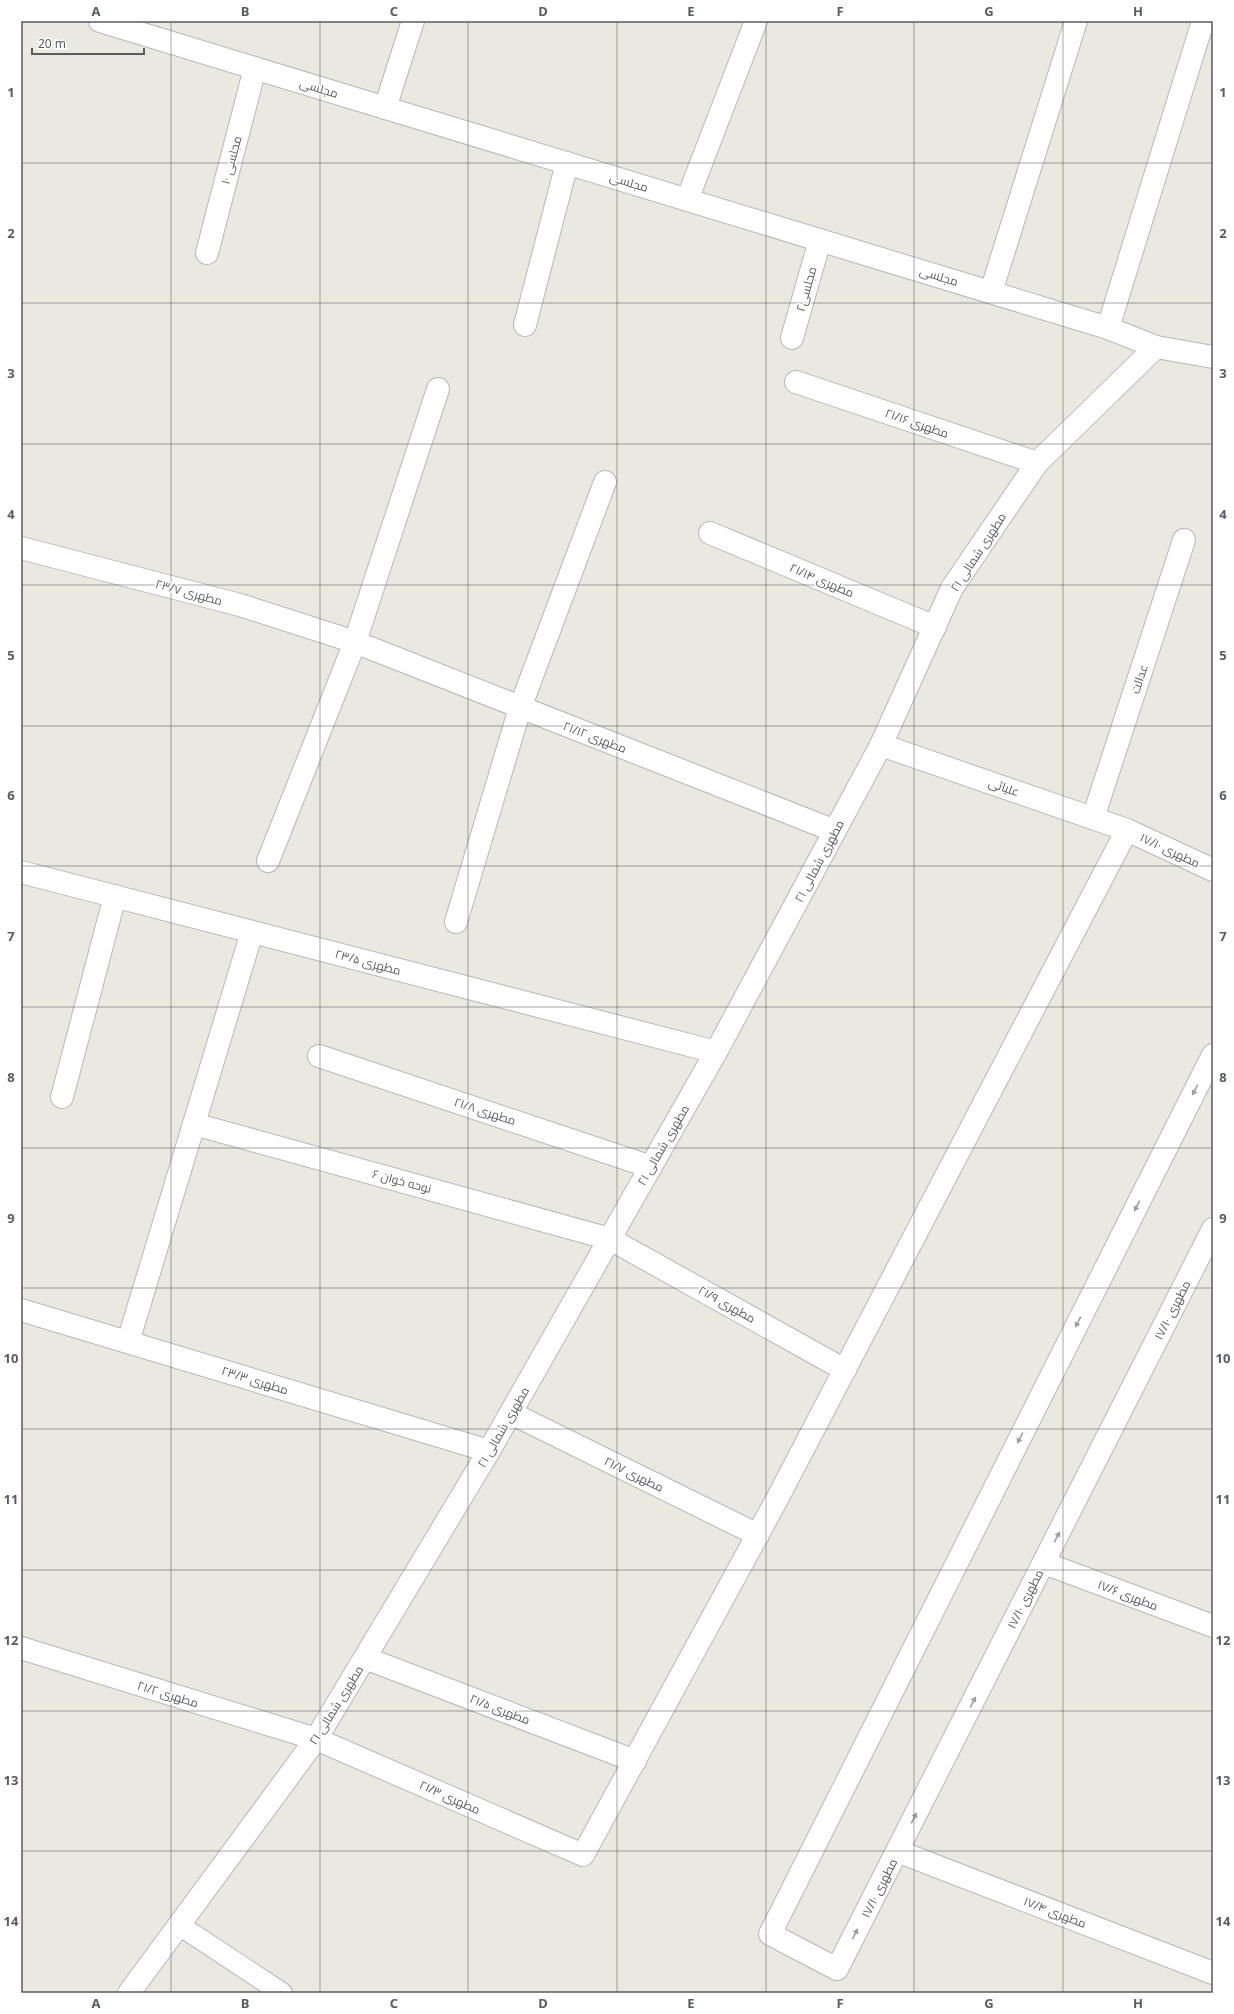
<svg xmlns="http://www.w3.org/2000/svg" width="1234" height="2014" viewBox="0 0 1234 2014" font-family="'Noto Sans',Cairo,sans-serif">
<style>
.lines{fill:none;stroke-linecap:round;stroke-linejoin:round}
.service-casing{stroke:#b5b7bc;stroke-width:22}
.minor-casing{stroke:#b5b7bc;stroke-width:24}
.tertiary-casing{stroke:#b5b7bc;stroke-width:24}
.service{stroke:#fff;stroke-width:20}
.minor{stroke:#fff;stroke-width:22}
.tertiary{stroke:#fff;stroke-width:22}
.oneway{fill:#9b9d9f}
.grid{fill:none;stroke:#585b5f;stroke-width:1;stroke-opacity:0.55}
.labels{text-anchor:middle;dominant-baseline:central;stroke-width:3;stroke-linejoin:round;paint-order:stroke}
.street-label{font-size:12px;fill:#585b5f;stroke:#fff}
.neatline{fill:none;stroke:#585b5f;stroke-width:1.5}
.grid-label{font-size:13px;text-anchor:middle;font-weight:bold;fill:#585b5f}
</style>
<rect width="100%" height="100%" fill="#eae9e0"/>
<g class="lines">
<g class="service-casing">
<polyline id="service" points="179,1925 282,1993"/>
</g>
<g class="minor-casing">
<g id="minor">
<polyline points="100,21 1108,328 1156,347"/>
<polyline points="385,108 413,21"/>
<polyline points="687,200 756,21"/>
<polyline points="207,253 255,68"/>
<polyline points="991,292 1076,21"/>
<polyline points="525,325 567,163"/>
<polyline points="1108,328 1203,21"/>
<polyline points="792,338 820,240"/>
<polyline points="796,382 1037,463"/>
<polyline points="710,533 935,627"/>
<polyline points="21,548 240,605 355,642 835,831"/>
<polyline points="881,745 1127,830 1213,870"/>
<polyline points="1093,818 1184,540"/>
<polyline points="268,861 355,642 438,389"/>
<polyline points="21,872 716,1052"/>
<polyline points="456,922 520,708 605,482"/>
<polyline points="1213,1055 770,1934 837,1969 1213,1229"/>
<polyline points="319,1056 651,1167"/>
<polyline points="62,1097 115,896"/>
<polyline points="194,1124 610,1239 845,1370"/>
<polyline points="21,1310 489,1451"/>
<polyline points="128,1342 252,932"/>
<polyline points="511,1413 758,1535"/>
<polyline points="1044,1563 1213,1626"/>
<polyline points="21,1648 316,1739 583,1855 776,1501 1127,830"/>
<polyline points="365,1658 635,1761"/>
<polyline points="897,1851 1213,1973"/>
<polyline points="129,1993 316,1739 489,1451 716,1052 881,745 952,588 1037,463 1156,347 1213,357"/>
</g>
</g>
<g class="tertiary-casing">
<polyline id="tertiary" points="105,22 105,21"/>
</g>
<use href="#service" class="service"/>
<use href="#minor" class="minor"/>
<use href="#tertiary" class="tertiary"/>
</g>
<defs><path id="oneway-solid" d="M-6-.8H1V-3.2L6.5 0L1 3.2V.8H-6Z"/></defs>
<g class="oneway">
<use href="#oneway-solid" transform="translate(1195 1090) rotate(117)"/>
<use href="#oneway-solid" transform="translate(1137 1206) rotate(117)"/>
<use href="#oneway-solid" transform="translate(1078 1322) rotate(117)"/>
<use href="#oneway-solid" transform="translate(1020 1438) rotate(117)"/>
<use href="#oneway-solid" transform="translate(1057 1537) rotate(-63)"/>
<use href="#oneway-solid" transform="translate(973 1702) rotate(-63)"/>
<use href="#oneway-solid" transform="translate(914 1818) rotate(-63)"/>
<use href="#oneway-solid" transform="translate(855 1934) rotate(-63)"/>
</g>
<path class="grid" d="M 171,21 L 171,1993M 320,21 L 320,1993M 468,21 L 468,1993M 617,21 L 617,1993M 766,21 L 766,1993M 914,21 L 914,1993M 1063,21 L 1063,1993M 21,163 L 1213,163M 21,303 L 1213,303M 21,444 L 1213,444M 21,585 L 1213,585M 21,726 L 1213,726M 21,866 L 1213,866M 21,1007 L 1213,1007M 21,1148 L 1213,1148M 21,1288 L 1213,1288M 21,1429 L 1213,1429M 21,1570 L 1213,1570M 21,1711 L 1213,1711M 21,1851 L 1213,1851"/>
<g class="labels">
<g class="street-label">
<text transform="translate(319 88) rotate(17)">مجلسی</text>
<text transform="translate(231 160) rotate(-75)">مجلسی ۱۰</text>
<text transform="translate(629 182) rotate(17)">مجلسی</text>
<text transform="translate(939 276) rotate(17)">مجلسی</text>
<text transform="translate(806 289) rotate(-74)">مجلسی۲</text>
<text transform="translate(917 423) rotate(19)">مطهری ۲۱/۱۶</text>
<text transform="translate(978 552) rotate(-57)">مطهری شمالی ۲۱</text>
<text transform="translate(822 580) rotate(23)">مطهری ۲۱/۱۴</text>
<text transform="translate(189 592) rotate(15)">مطهری ۲۳/۷</text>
<text transform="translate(1139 679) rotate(-72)">عدالت</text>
<text transform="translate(595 737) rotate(21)">مطهری ۲۱/۱۲</text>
<text transform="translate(1004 787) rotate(19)">علیائی</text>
<text transform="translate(1170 850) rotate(25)">مطهری ۱۷/۱۰</text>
<text transform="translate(819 861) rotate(-62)">مطهری شمالی ۲۱</text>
<text transform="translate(368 962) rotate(15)">مطهری ۲۳/۵</text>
<text transform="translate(485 1111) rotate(18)">مطهری ۲۱/۸</text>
<text transform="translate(663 1145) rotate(-60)">مطهری شمالی ۲۱</text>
<text transform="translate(402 1181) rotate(15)">نوحه خوان ۶</text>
<text transform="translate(727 1304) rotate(29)">مطهری ۲۱/۹</text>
<text transform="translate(1172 1310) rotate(-63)">مطهری ۱۷/۱۰</text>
<text transform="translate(255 1380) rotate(17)">مطهری ۲۳/۳</text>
<text transform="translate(503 1427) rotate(-60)">مطهری شمالی ۲۱</text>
<text transform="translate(634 1474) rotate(26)">مطهری ۲۱/۷</text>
<text transform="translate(1128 1595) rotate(21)">مطهری ۱۷/۶</text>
<text transform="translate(1025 1599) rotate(-63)">مطهری ۱۷/۱۰</text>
<text transform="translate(168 1694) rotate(17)">مطهری ۲۱/۲</text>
<text transform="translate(336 1705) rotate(-58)">مطهری شمالی ۲۱</text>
<text transform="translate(500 1709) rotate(21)">مطهری ۲۱/۵</text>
<text transform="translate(450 1797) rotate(24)">مطهری ۲۱/۳</text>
<text transform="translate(879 1888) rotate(-63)">مطهری ۱۷/۱۰</text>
<text transform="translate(1055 1912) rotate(21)">مطهری ۱۷/۴</text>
</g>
</g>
<rect width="1234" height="2014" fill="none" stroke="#ffffff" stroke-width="44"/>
<path d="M32 48v6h112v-6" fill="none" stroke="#585b5f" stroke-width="2"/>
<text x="38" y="48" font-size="12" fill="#585b5f" stroke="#ffffff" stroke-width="3" paint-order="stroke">20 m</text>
<rect x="22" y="22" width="1190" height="1970" class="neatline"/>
<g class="grid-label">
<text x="96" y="16">A</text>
<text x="245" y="16">B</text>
<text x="394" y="16">C</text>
<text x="543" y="16">D</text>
<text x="691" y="16">E</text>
<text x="840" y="16">F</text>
<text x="989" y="16">G</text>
<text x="1138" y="16">H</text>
<text x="11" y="97">1</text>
<text x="1223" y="97">1</text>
<text x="11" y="238">2</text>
<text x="1223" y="238">2</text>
<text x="11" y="378">3</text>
<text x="1223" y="378">3</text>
<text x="11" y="519">4</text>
<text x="1223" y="519">4</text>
<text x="11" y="660">5</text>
<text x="1223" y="660">5</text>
<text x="11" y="800">6</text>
<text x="1223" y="800">6</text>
<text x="11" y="941">7</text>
<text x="1223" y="941">7</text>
<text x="11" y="1082">8</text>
<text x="1223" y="1082">8</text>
<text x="11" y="1223">9</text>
<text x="1223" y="1223">9</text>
<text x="11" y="1363">10</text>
<text x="1223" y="1363">10</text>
<text x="11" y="1504">11</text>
<text x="1223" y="1504">11</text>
<text x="11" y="1645">12</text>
<text x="1223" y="1645">12</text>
<text x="11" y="1785">13</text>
<text x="1223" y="1785">13</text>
<text x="11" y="1926">14</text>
<text x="1223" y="1926">14</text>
<text x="96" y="2008">A</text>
<text x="245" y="2008">B</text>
<text x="394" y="2008">C</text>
<text x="543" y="2008">D</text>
<text x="691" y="2008">E</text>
<text x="840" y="2008">F</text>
<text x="989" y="2008">G</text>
<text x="1138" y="2008">H</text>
</g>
</svg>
